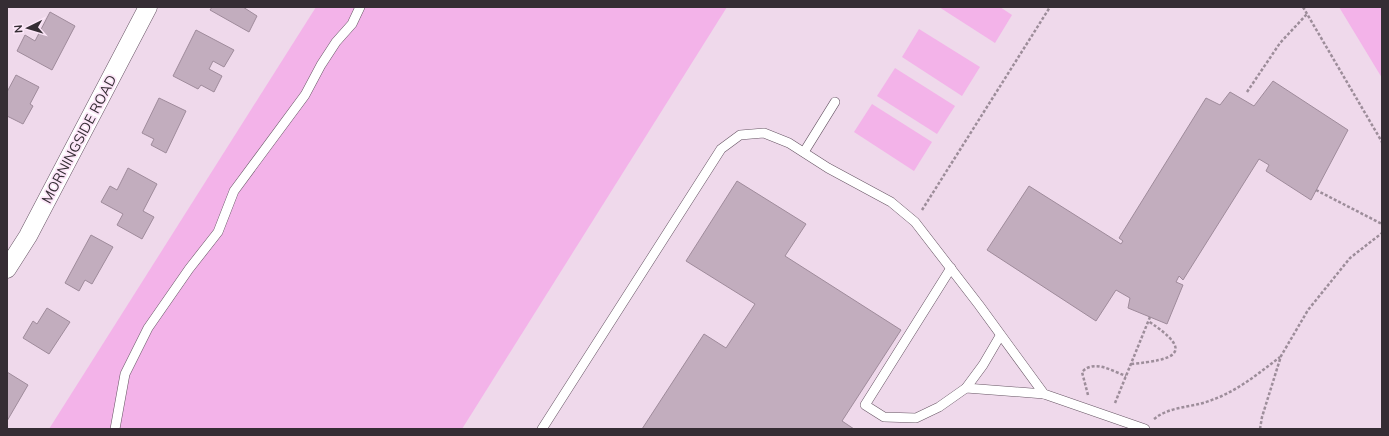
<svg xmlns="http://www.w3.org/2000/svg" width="1389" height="436" viewBox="0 0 1389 436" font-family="Mulish,sans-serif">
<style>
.green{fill:#f3b3e9}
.building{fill:#c2adbe;stroke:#9f8b9b}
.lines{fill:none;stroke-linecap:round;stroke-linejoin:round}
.service-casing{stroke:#675564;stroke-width:10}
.minor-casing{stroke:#675564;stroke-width:19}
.path{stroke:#9d8d9a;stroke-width:2.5;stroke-dasharray:3 2;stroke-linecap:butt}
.service{stroke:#fff;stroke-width:9}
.minor{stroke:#fff;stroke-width:18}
.labels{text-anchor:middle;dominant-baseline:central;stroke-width:3.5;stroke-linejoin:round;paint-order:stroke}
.street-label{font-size:14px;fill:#352d34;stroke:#fce6f8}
</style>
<rect width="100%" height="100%" fill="#efd9eb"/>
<g class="green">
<polygon points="316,7 727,7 462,429 49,429"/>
<polygon points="939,7 1000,7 1012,15 995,43"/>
<polygon points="1339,7 1382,7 1382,78"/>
<polygon points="919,29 980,67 962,96 902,57"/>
<polygon points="895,68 955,106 937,134 877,96"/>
<polygon points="872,104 932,142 914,171 854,132"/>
</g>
<g class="building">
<polygon points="212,7 243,7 257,16 249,32 210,10"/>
<polygon points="50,12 75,26 52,70 17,51 25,35 35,41"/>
<polygon points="196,30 234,50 224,67 213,61 209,69 222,76 214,92 201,85 198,89 173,76"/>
<polygon points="16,75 39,87 30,104 33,106 23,124 7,116 7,92"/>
<polygon points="1273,81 1348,130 1311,200 1266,171 1269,165 1259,159 1183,280 1179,276 1176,282 1183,285 1167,324 1128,308 1130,298 1116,290 1096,321 987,250 1029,186 1121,244 1123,241 1119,238 1206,98 1220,105 1230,92 1254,106"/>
<polygon points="159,98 186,111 166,153 151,145 154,139 142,133"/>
<polygon points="128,168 157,184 143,211 154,217 142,239 117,225 123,214 101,202 110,186 117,190"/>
<polygon points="737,181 806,224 785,256 901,330 842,421 854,429 642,429 704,334 726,348 755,304 686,261"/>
<polygon points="91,235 113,247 92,284 85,280 79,291 65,283"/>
<polygon points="47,308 70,322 49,354 23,338 33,321 37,324"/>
<polygon points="7,372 28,385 7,421"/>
</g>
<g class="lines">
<g class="service-casing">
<g id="service">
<polyline points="804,152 835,102"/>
<polyline points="951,268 865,405 884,417 916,418 939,407 966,388 1044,394"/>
<polyline points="966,388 983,365 1000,336"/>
<polyline points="115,429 125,374 148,328 189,269 218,232 234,191 305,95 321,65 336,42 352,24 360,7"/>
<polyline points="542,429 721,149 740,135 764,133 789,143 828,168 891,202 915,222 979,305 1044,394 1145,429"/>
</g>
</g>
<g class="minor-casing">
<polyline id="minor" points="7,269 28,236 148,7"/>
</g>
<g class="path">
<polyline points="1303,7 1382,142"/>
<polyline points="1247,92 1280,43 1307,14"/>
<polyline points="1316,190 1382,224"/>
<polyline points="922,210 1050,7"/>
<path d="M 1131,364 C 1174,360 1197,353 1148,321"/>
<path d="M 1088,395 L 1082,372 C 1094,359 1112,371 1126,376"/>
<polyline points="1115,403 1150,317"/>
<path d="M 1154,419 C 1170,406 1190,408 1209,401 C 1236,392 1258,374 1280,357"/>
<polyline points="1260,429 1262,417 1281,356 1308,310 1350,258 1382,233"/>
</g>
<use href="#service" class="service"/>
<use href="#minor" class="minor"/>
</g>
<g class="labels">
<g class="street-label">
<text transform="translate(79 139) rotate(-62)">MORNINGSIDE ROAD</text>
</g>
</g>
<rect width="1389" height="436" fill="none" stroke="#352d34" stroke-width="16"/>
<g transform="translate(28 28) rotate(265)" stroke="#fce6f8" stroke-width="3" paint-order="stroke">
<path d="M0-3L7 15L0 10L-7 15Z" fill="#352d34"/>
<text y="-6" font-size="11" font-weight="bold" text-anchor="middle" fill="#352d34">N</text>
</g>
</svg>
